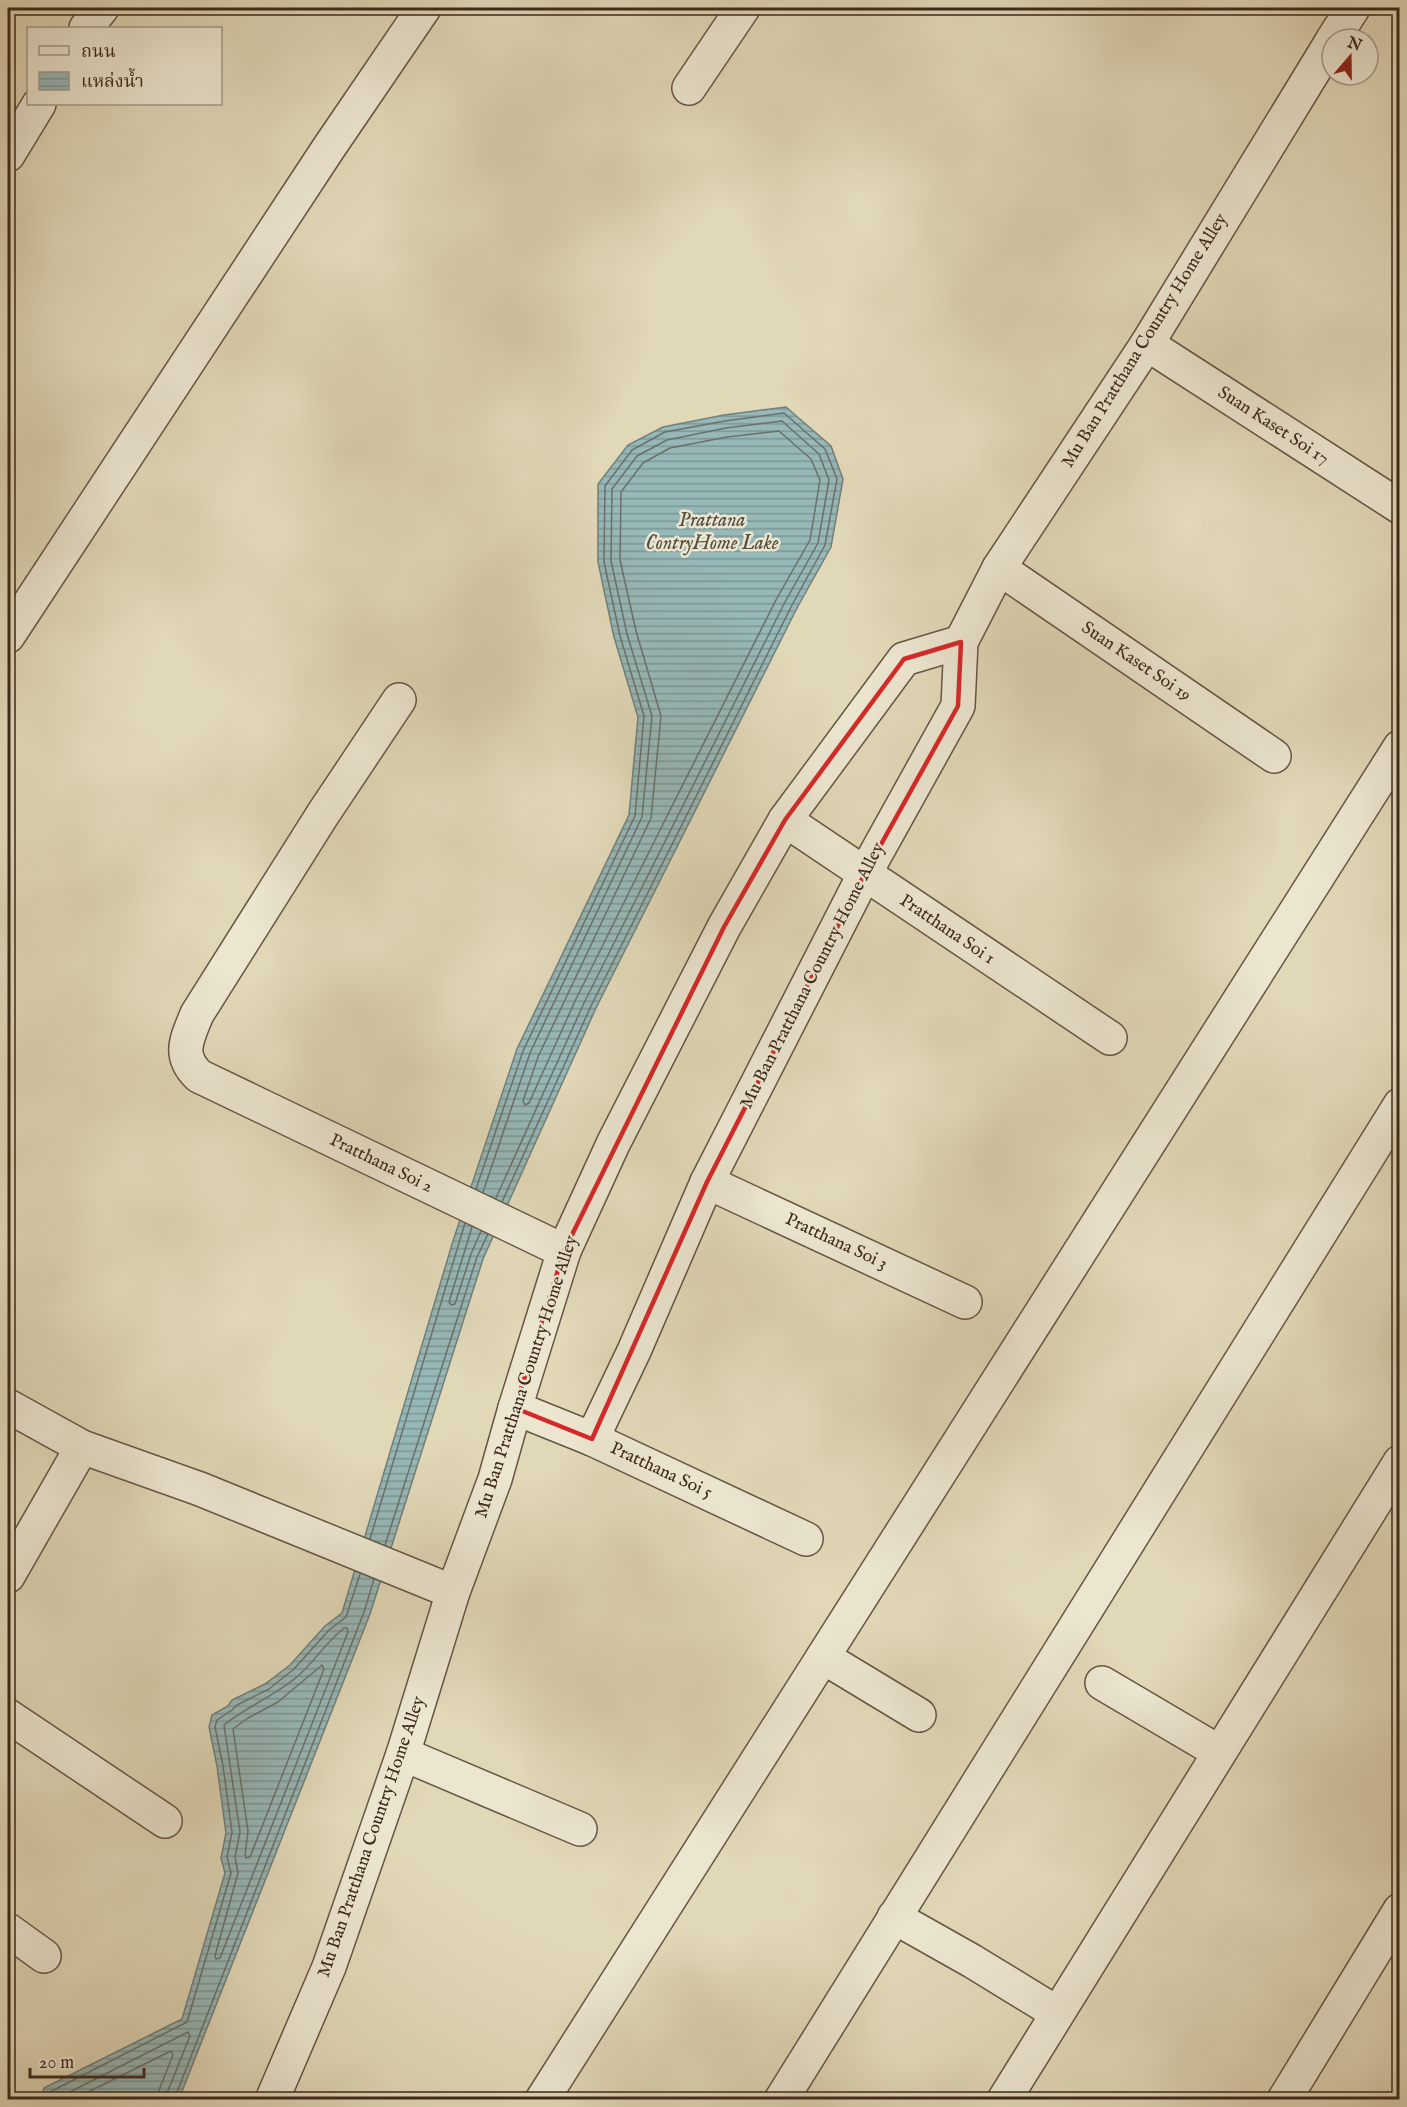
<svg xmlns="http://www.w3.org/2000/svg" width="1407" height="2107" viewBox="0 0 1407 2107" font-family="'IM FELL English','Noto Serif Thai',serif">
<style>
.water{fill:url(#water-rules);stroke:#737f79;stroke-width:1.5}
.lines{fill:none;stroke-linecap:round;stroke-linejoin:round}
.shore{stroke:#6a706a;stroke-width:1.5}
.minor-casing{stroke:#665542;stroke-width:36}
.minor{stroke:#ece6d1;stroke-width:33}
.marked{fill:none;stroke:#d62828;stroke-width:4.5;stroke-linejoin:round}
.labels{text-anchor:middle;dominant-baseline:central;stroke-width:5;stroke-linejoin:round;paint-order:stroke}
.street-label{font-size:18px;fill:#3d291b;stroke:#ece6d1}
.water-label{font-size:20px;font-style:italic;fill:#544d42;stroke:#ece6d1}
</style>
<defs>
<pattern id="water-rules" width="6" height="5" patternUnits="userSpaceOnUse" patternTransform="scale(1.5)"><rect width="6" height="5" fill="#97b8b8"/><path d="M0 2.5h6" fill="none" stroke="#7c9695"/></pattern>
</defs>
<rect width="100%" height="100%" fill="#e1d8b8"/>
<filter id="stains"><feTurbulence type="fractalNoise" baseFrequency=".00333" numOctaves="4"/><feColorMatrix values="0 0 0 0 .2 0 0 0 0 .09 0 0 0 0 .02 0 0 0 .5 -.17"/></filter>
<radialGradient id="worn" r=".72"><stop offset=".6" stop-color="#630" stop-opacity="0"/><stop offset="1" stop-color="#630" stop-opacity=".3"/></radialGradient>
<polygon class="water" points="786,407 831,446 843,479 831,547 797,608 596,1008 483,1259 370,1614 179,2099 40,2100 44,2088 182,2019 225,1873 221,1858 226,1833 217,1766 209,1727 212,1715 228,1706 232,1700 265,1684 290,1665 325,1626 342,1613 453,1241 517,1049 629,815 638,717 614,637 598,562 598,484 628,445 663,427 724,415"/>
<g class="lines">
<g class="shore">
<polygon points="779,431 811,459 820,480 810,540 777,598 664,822 576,999 529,1103 525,1105 523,1101 538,1057 651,818 661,716 636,631 620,560 621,492 643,463 670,448 727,437"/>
<polyline points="476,1189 523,1051 635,816 644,716 620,636 604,562 605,486 632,450 665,432 725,421 784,413 825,449 837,479 825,545 792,605 591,1006 502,1202"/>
<polyline points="483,1192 530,1053 642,817 652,716 627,634 611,561 612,489 637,456 667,440 726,428 782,421 819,454 829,480 818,543 785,602 584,1003 496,1198"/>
<polyline points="472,1227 449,1302 451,1305 455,1304 471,1254 481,1231"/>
<polyline points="370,1539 465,1223"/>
<polyline points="385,1545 477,1257 488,1234"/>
<path d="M 344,1628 L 347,1628 L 348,1632 L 220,1958 L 216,1959 L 215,1956 L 238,1873 L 235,1857 L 240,1832 L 224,1725 C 247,1706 275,1696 298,1676 C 315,1661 326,1642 344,1628 Z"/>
<polygon points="322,1665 324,1669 250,1857 246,1858 245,1855 248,1831 233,1729 248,1718 278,1702"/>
<polyline points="46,2100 50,2092 187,2022 231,1873 227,1857 232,1832 223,1766 215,1727 217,1720 232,1710 237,1705 269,1689 294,1669 329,1630 346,1617 360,1574"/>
<polyline points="54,2100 188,2032 190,2036 167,2093 166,2100"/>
<polyline points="72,2100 171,2051 173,2055 159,2090 157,2100"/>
<polyline points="174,2100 364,1612 374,1579"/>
</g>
<g class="minor-casing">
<g id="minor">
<polyline points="86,28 102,8"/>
<polyline points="1333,39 1353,8"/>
<polyline points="689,88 743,8"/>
<polyline points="8,155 39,104"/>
<polyline points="1147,344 1400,507"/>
<polyline points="999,568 1274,756"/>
<polyline points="8,636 328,149 424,8"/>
<path d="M 399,700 L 323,814 L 197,1014 C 187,1039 177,1055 199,1076 L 564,1251"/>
<polyline points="785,820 1110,1038"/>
<polyline points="707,1182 965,1302"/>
<polyline points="8,1406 82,1447"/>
<polyline points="515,1408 592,1439 806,1539"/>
<polyline points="592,1439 634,1351 707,1182 864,875 958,706 961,642 999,568 1147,344 1332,41"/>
<polyline points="8,1576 82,1447 200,1489 453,1592"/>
<polyline points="823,1657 919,1715"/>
<polyline points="1102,1683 1219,1752"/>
<polyline points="8,1716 165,1821"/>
<polyline points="403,1754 580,1829"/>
<polyline points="894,1917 972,1961 1057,2013"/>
<polyline points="8,1930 44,1956"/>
<polyline points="272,2100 329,1967 403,1754 453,1592 495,1479 515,1408 564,1251 613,1144 724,927 785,820 904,659 961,642"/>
<polyline points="542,2100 1400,747"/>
<polyline points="781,2100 1400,1105"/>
<polyline points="1004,2100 1400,1462"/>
<polyline points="1284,2100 1400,1910"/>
</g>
</g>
<use href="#minor" class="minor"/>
</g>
<path class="marked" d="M 961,642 L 958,706 L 864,875 L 707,1182 L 592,1439 L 515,1408 L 564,1251 L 724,927 L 785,820 L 904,659 Z"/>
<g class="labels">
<g class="street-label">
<text transform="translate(1145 341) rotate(-58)">Mu Ban Pratthana Country Home Alley</text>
<text transform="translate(1273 426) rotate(33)">Suan Kaset Soi 17</text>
<text transform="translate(1136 662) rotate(34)">Suan Kaset Soi 19</text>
<text transform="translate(947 930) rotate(34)">Pratthana Soi 1</text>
<text transform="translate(813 976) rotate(-63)">Mu Ban Pratthana Country Home Alley</text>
<text transform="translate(381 1164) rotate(26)">Pratthana Soi 2</text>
<text transform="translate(836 1242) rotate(25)">Pratthana Soi 3</text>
<text transform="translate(527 1377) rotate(-72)">Mu Ban Pratthana Country Home Alley</text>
<text transform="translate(661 1471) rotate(25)">Pratthana Soi 5</text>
<text transform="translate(372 1837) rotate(-71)">Mu Ban Pratthana Country Home Alley</text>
</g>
<g class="water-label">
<text x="712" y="520">Prattana<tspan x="712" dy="23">ContryHome Lake</tspan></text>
</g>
</g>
<rect width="1407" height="2107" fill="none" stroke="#e1d8b8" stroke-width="30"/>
<rect x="9" y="9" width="1389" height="2089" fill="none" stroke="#3d291b" stroke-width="3"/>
<rect x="15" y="15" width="1377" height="2077" fill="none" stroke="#3d291b" stroke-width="1.5"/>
<rect x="27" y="27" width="195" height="78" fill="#ece6d1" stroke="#a69a88" stroke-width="1.5"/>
<rect x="39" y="46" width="30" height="9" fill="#ece6d1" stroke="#a69a88" stroke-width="1.5"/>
<text x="81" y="57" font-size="18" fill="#3d291b">ถนน</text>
<rect x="39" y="72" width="30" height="18" fill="url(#water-rules)" stroke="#a69a88" stroke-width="1.5"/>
<text x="81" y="87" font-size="18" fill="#3d291b">แหล่งน้ำ</text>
<g transform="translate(1350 57) rotate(20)"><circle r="28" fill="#ece6d1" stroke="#a69a88" stroke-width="1.5"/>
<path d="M0-4.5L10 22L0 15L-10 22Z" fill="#8f2418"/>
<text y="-9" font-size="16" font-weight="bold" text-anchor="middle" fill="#3d291b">N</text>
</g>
<path d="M30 2068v9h114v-9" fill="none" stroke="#3d291b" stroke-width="3"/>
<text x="39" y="2068" font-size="18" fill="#3d291b" stroke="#ece6d1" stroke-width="4.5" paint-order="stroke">20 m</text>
<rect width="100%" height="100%" filter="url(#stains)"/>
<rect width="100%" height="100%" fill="url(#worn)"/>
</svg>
